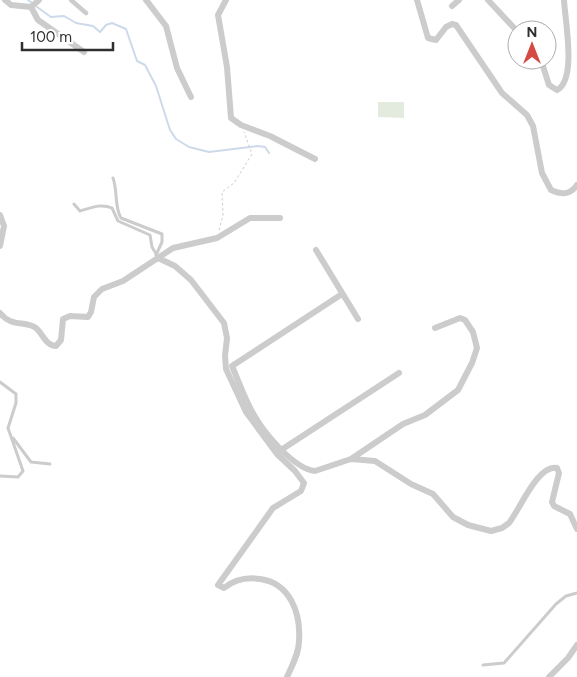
<svg xmlns="http://www.w3.org/2000/svg" width="577" height="677" viewBox="0 0 577 677" font-family="Figtree,sans-serif">
<style>
.green{fill:#e3ebde}
.lines{fill:none;stroke-linecap:round;stroke-linejoin:round}
.stream{stroke:#ccdae9;stroke-width:2}
.path{stroke:#ccc;stroke-width:1;stroke-dasharray:2.5 2.5;stroke-linecap:butt}
.service{stroke:#ccc;stroke-width:3}
.pedestrian{stroke:#ccc;stroke-width:4.5}
.minor{stroke:#ccc;stroke-width:6}
</style>
<rect width="100%" height="100%" fill="#fff"/>
<polygon class="green" points="378,102 404,102 404,118 378,117"/>
<g class="lines">
<g class="stream">
<polyline points="28,0 32,3"/>
<polyline points="37,7 51,17 64,16 76,23 93,26 100,32 106,25 112,23 126,29 137,61 145,65 156,86 170,130 176,139 189,147 209,152 258,146 265,147 269,153"/>
</g>
<polyline class="path" points="219,230 223,215 222,192 234,183 252,154 244,132"/>
<g class="service">
<path d="M 113,178 C 118,192 114,206 121,218 L 162,234 L 162,242 L 156,255"/>
<path d="M 74,204 L 80,211 C 90,208 101,203 112,208 L 118,221 L 150,235 L 152,247 L 158,257"/>
<polyline points="0,382 16,394 16,403 8,428 23,471 18,477 0,476"/>
<polyline points="13,438 31,462 50,464"/>
<polyline points="483,665 504,663 556,604 566,596 577,593"/>
</g>
<polyline class="pedestrian" points="71,0 86,13"/>
<g class="minor">
<polyline points="5,0 11,5 31,7 39,0"/>
<polyline points="146,0 166,26 177,68 191,97"/>
<polyline points="226,0 218,15 227,67 231,118 241,125 270,136 315,159"/>
<path d="M 417,0 L 428,38 L 436,40 L 446,27 L 452,24 L 456,25 L 502,93 L 527,115 L 533,126 L 542,173 L 551,190 C 562,195 570,195 577,185"/>
<polyline points="488,0 517,31"/>
<polyline points="452,6 459,0"/>
<polyline points="31,7 38,20 84,52"/>
<path d="M 541,60 L 549,85 L 557,90 C 577,80 565,20 564,0"/>
<polyline points="0,215 4,226 0,246"/>
<polyline points="316,250 358,319"/>
<path d="M 158,258 L 175,266 L 191,280 L 224,323 L 227,338 L 225,356 L 226,369 L 246,412 L 277,454 L 295,471 L 304,483 L 301,491 L 273,508 L 218,585 L 224,588 C 234,580 247,577 260,579 C 290,583 301,613 299,641 C 299,653 292,666 287,677"/>
<path d="M 342,294 L 232,366 C 239,382 245,400 254,415 C 264,433 294,469 315,471 L 351,459 L 375,461 L 411,484 L 433,494 L 453,517 L 468,525 L 491,531 L 502,528 L 509,523 C 520,509 538,464 557,468 L 559,473 L 552,502 L 554,506 L 570,514 L 577,529"/>
<path d="M 0,313 C 12,328 25,320 36,328 C 43,334 46,346 56,346 L 61,340 L 63,319 L 70,316 L 88,317 L 91,312 L 94,297 L 102,289 L 123,281 L 173,248 L 217,238 L 250,218 L 280,218"/>
<polyline points="281,450 399,373"/>
<polyline points="351,459 403,424 425,415 458,390 472,363 477,348 473,332 465,320 460,318 435,328"/>
<polyline points="549,677 568,658 577,645"/>
</g>
</g>
<g transform="translate(532 45)"><circle r="24" fill="#ffffff" stroke="#acacac"/>
<path d="M0-4L9 19L0 12L-9 19Z" fill="#d54a42"/>
<text y="-8" font-size="14" font-weight="bold" text-anchor="middle" fill="#2f2f2f">N</text>
</g>
<path d="M22 42v8h91v-8" fill="none" stroke="#2f2f2f" stroke-width="2.5"/>
<text x="30" y="42" font-size="15" fill="#2f2f2f" stroke="#ffffff" stroke-width="4" paint-order="stroke">100 m</text>
</svg>
